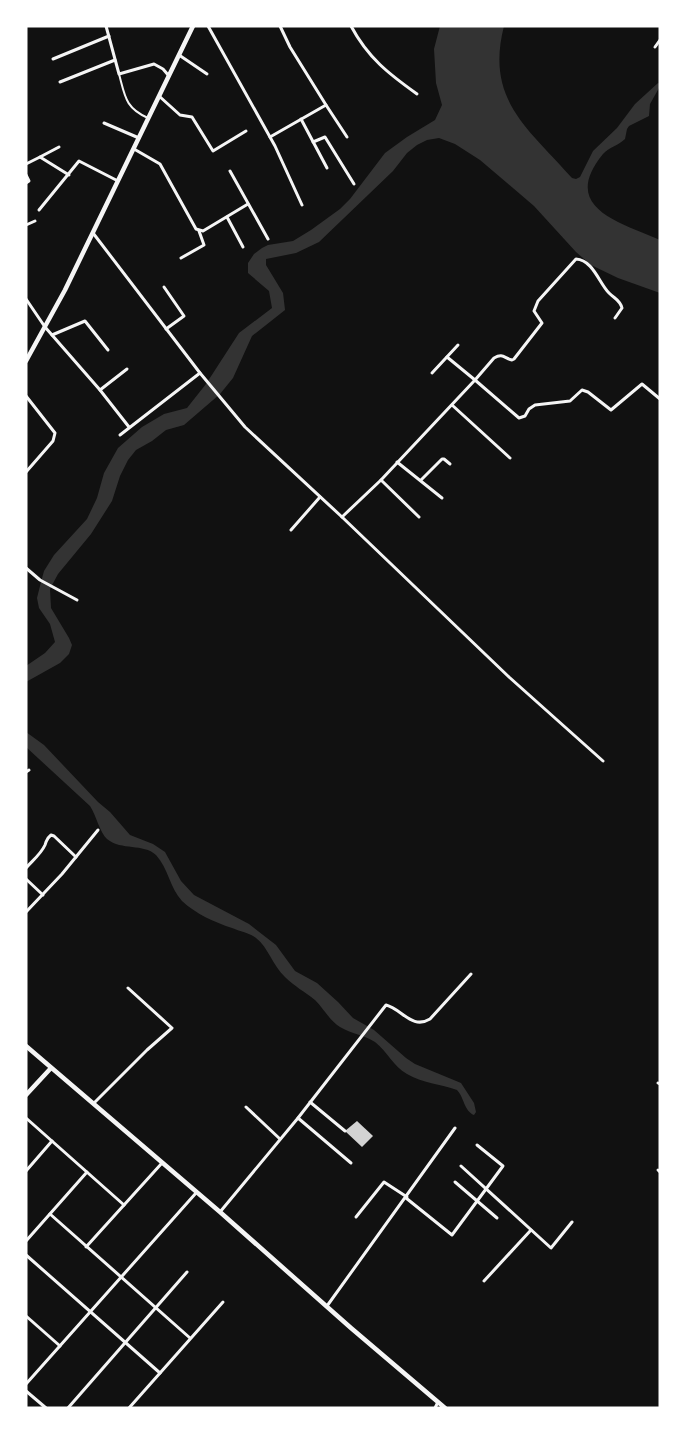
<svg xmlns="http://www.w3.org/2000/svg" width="686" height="1434" viewBox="0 0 686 1434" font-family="'DejaVu Sans',sans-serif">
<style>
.water{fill:#333}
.building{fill:#d3d3d3}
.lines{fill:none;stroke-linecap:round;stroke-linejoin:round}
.service{stroke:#f5f5f5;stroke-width:2}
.minor{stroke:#f5f5f5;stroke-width:3}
.tertiary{stroke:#f5f5f5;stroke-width:4.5}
.secondary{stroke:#f5f5f5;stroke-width:4.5}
</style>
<rect width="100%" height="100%" fill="#111"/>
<g class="water">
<path d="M 440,26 L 504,26 C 485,100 528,128 572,178 L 576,179 L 580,177 L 593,151 L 617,128 L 635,104 L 658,83 L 660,84 L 659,88 L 650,104 L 649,116 L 629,126 L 627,129 L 625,139 C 618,146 609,147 603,154 C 559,208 620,222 660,240 L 660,293 L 618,278 L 591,265 L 576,252 L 534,206 L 480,160 L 455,144 L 439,138 L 427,140 L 417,145 L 407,153 L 393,171 L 319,242 L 296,253 L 266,259 L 266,265 L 283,293 L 285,310 L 252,336 L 233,378 L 220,394 L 184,425 L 166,430 L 152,441 L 136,450 L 128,460 L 120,476 L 112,501 L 91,534 L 58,574 L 50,589 L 51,608 L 69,638 L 72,645 L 69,654 L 60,663 L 26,682 L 26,666 L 45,653 L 55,642 L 50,624 L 39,608 L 37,598 L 41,582 L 44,571 L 54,555 L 87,519 L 97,498 L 104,473 L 118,448 L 142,427 L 164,414 L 187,408 L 206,384 L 239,333 L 272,308 L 269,291 L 248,273 L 248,263 L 254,254 L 262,248 L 268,245 L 293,241 L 311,230 L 340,209 L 350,199 L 385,153 L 407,137 L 435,120 L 442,105 L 436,83 L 434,49 Z"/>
<path d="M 26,732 L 44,745 L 98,802 L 110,812 L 130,835 L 153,844 L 165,852 L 181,881 L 194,895 L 249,924 L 276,945 L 295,971 L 317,983 L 338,1002 L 353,1018 L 374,1030 L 406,1058 L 415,1064 L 461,1083 L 474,1103 L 476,1112 L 474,1115 C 464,1111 464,1097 457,1090 C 441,1084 422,1083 407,1074 C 393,1066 387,1051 375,1042 C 365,1035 351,1034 340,1027 C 330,1021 324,1009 315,1000 C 305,992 294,986 285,977 C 273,966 268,947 256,938 C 250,933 239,931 232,928 C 214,922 196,914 182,901 C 170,888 168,868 156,855 C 143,843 122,851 107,839 C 100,833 96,815 90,806 L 26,747 Z"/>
</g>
<polygon class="building" points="357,1121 373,1136 362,1147 345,1131"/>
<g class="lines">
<path class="service" d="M 119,74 C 125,96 125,108 148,118"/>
<g class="minor">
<polyline points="106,26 119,74 154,64 163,69 169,76"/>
<polyline points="208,26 275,146 302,205"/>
<polyline points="280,26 290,47 326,105"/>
<path d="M 351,26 C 368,58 389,74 417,94"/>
<polyline points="655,47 660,40"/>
<polyline points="179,55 207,74"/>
<polyline points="53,59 109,36"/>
<polyline points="60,82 115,60"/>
<polyline points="159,96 180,115 192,117 213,151 246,131"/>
<polyline points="301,119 327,168"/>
<polyline points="104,123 139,138"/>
<polyline points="270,137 326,105 347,137"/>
<polyline points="313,142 325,137 354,184"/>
<polyline points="134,149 160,164 196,229 203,231 248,204"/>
<polyline points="40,157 59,147"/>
<polyline points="26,164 40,157 69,175"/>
<polyline points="230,171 268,239"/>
<polyline points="26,175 29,181 26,183"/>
<polyline points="39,210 79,161 118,181"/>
<polyline points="227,217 243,247"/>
<polyline points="26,225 35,221"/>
<polyline points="93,233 200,373 245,427 342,517 509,677 603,761"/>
<polyline points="181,258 204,245 199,231"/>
<polyline points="164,287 184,316 166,329"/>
<polyline points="26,299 45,327 100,390 129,427"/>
<polyline points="52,335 85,321 108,350"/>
<path d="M 447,357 L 475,380 L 494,358 C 503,353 504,358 512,360 L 514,359 L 542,323 L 534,311 L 538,301 L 576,259 C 593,260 599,283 609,293 C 615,299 620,300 622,308 L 615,318"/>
<polyline points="432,373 458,345"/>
<polyline points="100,390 127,369"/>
<polyline points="26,396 55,433 53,441 26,472"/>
<polyline points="452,405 510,458"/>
<polyline points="120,435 200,373"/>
<polyline points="397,462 442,498"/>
<polyline points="381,480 419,517"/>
<polyline points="421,480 442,459 444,459 450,464"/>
<polyline points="342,517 381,480 475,380 519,418 525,416 529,409 535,405 570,401 582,390 588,392 611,410 642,384 660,399"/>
<polyline points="291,530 320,497"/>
<polyline points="26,568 40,580 77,600"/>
<polyline points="26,772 29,770"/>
<path d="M 26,868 C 32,861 41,854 45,845 C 47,840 46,839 51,835 L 54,836 L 76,857"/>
<polyline points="26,879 43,895"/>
<polyline points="26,912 62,874 98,830"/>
<polyline points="658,1083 660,1084"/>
<polyline points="310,1102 345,1131"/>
<polyline points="94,1103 147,1050 172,1028 128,988"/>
<polyline points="246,1107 280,1139"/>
<polyline points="26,1118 124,1205"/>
<polyline points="298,1118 351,1163"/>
<polyline points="461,1166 551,1248 572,1222"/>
<polyline points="658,1170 660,1172"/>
<polyline points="26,1171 52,1141"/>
<polyline points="455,1182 497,1218"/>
<polyline points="406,1198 452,1235 503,1166 477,1145"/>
<path d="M 220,1212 L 298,1118 L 386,1005 C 402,1009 412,1030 430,1019 L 471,974"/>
<polyline points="50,1214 190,1338"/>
<polyline points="356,1217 384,1182 407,1197"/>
<polyline points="26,1241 87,1172"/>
<polyline points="86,1247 162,1163"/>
<polyline points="26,1255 160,1373"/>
<polyline points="484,1281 531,1230"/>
<polyline points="327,1306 455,1128"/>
<polyline points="26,1316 60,1346"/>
<polyline points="26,1384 196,1193"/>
<polyline points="26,1391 46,1408"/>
<polyline points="68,1408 187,1272"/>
<polyline points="129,1408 223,1302"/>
<polyline points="435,1408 438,1402"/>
</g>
<polyline class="tertiary" points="26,1095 51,1068"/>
<g class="secondary">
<polyline points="26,361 65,290 193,26"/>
<polyline points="26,1046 220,1212 351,1328 445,1408"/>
</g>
</g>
<rect width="686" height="1434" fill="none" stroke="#ffffff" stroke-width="55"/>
</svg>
